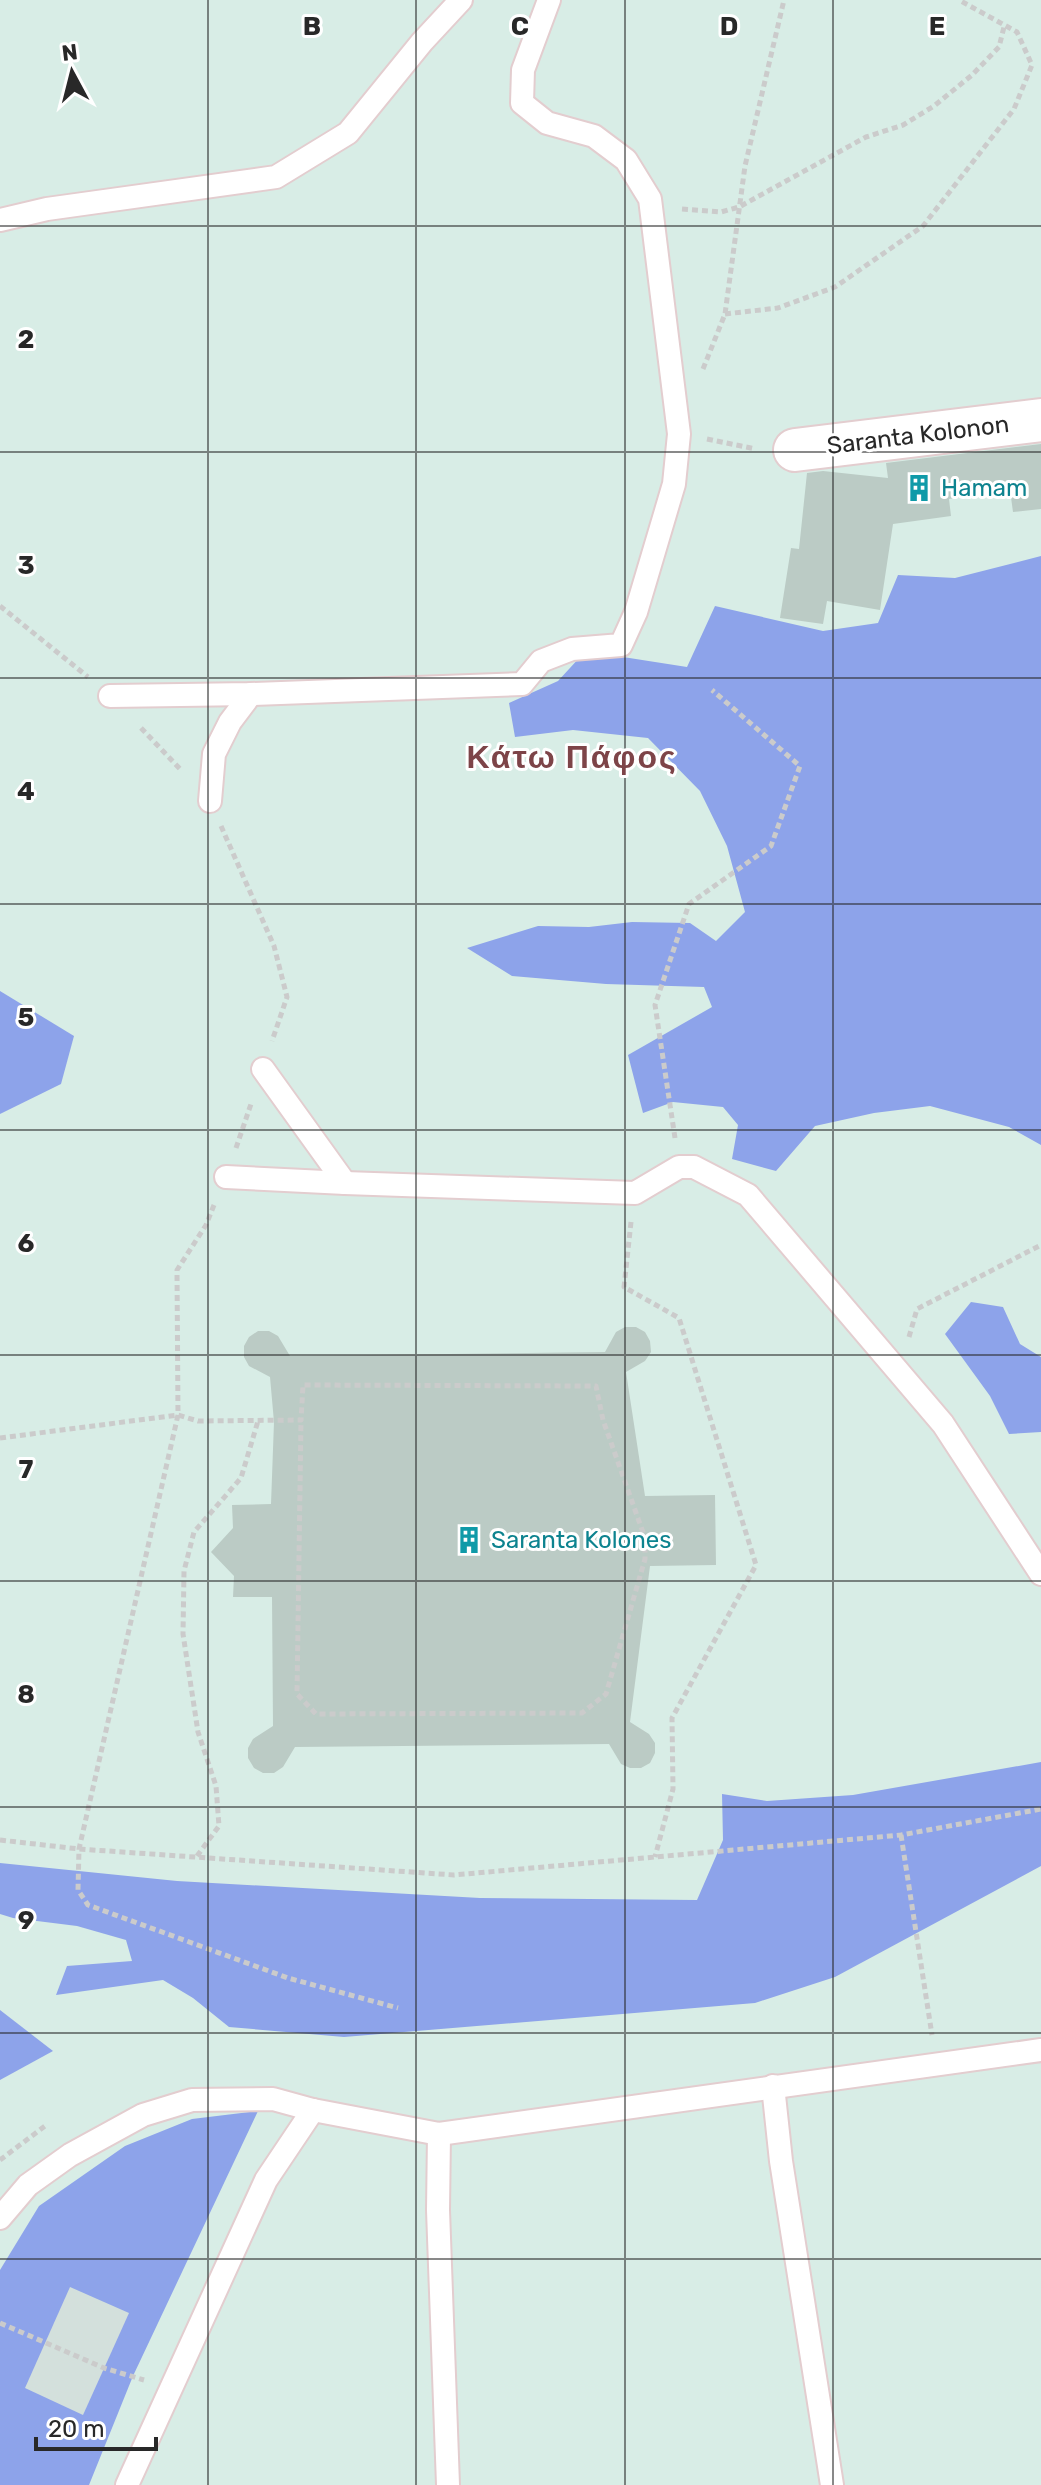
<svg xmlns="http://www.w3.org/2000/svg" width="1041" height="2485" viewBox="0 0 1041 2485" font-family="Rubik,sans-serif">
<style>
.green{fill:#8da3ea}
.plaza{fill:#d3e0dc}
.building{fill:#bbcbc5}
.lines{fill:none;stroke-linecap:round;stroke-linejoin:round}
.service-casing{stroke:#e3cdcf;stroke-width:26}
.minor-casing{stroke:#e3cdcf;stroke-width:46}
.path{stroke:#cbcbcb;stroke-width:5;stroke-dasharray:6 4;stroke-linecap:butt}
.service{stroke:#fff;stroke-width:22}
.minor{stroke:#fff;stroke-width:42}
.grid{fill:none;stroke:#282828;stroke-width:2;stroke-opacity:0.55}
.labels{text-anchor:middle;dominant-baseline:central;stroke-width:6;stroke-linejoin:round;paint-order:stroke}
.street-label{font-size:24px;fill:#282828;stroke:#fff}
.culture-label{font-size:24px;fill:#0d838f;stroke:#fff;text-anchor:start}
.district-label{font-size:32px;font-weight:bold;letter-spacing:2px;fill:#7d4448;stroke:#fff}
.grid-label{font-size:26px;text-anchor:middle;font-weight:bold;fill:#282828;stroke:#fff;stroke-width:6;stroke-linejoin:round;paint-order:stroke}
</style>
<rect width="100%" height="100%" fill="#d8ede6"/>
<g class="green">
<polygon points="1041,556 1041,1145 1009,1127 930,1106 874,1113 815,1126 776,1171 732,1159 738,1125 723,1107 673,1102 643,1113 628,1055 712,1007 704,987 606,984 512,976 467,948 538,926 589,927 632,922 690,923 716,941 745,912 727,846 700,791 648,738 573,730 515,737 509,703 558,681 581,656 623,657 687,667 715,606 823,631 878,623 898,575 955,578"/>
<polygon points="0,991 74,1036 61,1084 0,1114"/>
<polygon points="971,1302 1003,1307 1020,1344 1041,1357 1041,1432 1009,1434 990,1396 945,1334"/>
<polygon points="1041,1762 1041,1866 835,1977 755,2003 344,2037 229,2027 193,1998 163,1980 56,1995 67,1966 132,1961 126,1940 77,1926 13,1918 0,1914 0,1863 177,1881 480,1898 697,1900 723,1840 722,1794 767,1801 853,1795"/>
<polygon points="0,2010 53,2051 0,2080"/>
<polygon points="258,2111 133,2376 89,2485 0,2485 0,2270 39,2206 125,2146 192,2119"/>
</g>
<polygon class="plaza" points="70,2287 129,2313 83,2415 25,2388"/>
<g class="building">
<polygon points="1041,444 1041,509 1013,512 1010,490 949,499 951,516 893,524 880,610 827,601 823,624 780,618 791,548 799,549 807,473 823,471 888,478 886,463"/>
<polygon points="625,1327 636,1327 645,1332 650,1341 651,1352 645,1361 626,1372 645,1496 715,1495 716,1565 650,1566 630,1722 649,1734 655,1743 655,1753 650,1763 641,1768 630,1768 621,1764 609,1744 295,1747 283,1767 274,1773 263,1773 254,1768 248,1758 248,1748 253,1739 273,1726 272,1597 233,1597 234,1576 211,1552 233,1528 232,1505 271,1504 274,1422 270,1377 249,1366 244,1357 244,1346 249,1337 258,1331 269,1331 278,1336 290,1356 605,1352 616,1332"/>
</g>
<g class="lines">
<g class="service-casing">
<g id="service">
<polyline points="0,220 47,209 276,177 348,133 422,42 461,0"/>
<polyline points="110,696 251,694 522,684 541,661 572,649 621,645 636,612 674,484 679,434 650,199 626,160 594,136 547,123 522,103 523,70 549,0"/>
<polyline points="210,801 214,754 230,722 251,694"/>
<polyline points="263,1069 345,1183"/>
<polyline points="226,1177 345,1183 635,1193 679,1167 694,1167 748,1195 943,1424 1041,1574"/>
<polyline points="773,2086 781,2161 832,2485"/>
<polyline points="439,2134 438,2210 448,2485"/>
<polyline points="0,2218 28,2185 70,2155 143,2115 192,2100 273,2099 313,2110 439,2134 1041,2050"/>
<polyline points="127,2485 266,2180 313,2110"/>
</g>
</g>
<g class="minor-casing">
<polyline id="minor" points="795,450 1041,420"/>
</g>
<g class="path">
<polyline points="682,209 721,212 739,207 866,137 903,125 934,106 972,75 999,47 1004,27"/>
<polyline points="725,314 778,308 835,287 923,226 1014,109 1032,65 1017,32 959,0"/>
<polyline points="703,369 725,314 745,166 784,0"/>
<polyline points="707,439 756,449"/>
<polyline points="0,606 88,677"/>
<polyline points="141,728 181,770"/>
<polyline points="221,826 274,946 287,997 272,1041"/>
<polyline points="675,1138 655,1005 689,904 771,846 800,766 712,690"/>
<polyline points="236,1148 251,1104"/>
<polyline points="214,1205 206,1225 177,1270 178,1415 79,1849 78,1890 88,1905 288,1978 398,2008"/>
<polyline points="631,1222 624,1287 679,1318 756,1565 672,1718 673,1789 655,1857"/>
<polyline points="909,1337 917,1309 1041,1245"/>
<polyline points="0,1438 178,1415 198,1421 301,1420 303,1385 596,1386 603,1420 645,1538 645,1559 606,1694 582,1713 316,1714 297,1694 301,1420"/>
<polyline points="901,1835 932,2035"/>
<polyline points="0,1840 79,1849 454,1875 901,1835 1041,1809"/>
<polyline points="197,1856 219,1826 216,1786 198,1732 183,1634 184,1571 194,1532 241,1478 258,1421"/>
<polyline points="0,2160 45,2126"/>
<polyline points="0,2323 104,2368 144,2380"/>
</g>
<use href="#service" class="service"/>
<use href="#minor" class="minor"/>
</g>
<path class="grid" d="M 208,0 L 208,2485M 416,0 L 416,2485M 625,0 L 625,2485M 833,0 L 833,2485M 0,226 L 1041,226M 0,452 L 1041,452M 0,678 L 1041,678M 0,904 L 1041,904M 0,1130 L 1041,1130M 0,1355 L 1041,1355M 0,1581 L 1041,1581M 0,1807 L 1041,1807M 0,2033 L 1041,2033M 0,2259 L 1041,2259"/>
<defs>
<g id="building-bare" transform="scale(2.16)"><path d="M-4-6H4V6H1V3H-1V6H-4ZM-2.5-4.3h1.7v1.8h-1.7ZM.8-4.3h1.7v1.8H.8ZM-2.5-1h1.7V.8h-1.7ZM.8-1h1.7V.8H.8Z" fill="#0f9aa8" stroke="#fff" stroke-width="2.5" paint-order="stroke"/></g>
</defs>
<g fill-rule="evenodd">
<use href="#building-bare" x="919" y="488"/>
<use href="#building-bare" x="469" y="1540"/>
</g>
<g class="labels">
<g class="street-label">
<text transform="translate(918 435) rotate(-7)">Saranta Kolonon</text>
</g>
<g class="culture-label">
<text x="941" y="488">Hamam</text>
<text x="491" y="1540">Saranta Kolones</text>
</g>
<g class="district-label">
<text x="572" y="757">Κάτω Πάφος</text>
</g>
</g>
<g class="grid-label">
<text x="312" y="35">B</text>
<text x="520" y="35">C</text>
<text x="729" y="35">D</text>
<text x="937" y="35">E</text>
<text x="26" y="348">2</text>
<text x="26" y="574">3</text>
<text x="26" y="800">4</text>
<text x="26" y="1026">5</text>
<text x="26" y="1252">6</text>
<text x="26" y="1478">7</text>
<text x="26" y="1703">8</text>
<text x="26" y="1929">9</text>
</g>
<g transform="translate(72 72) rotate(353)" stroke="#ffffff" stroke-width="6" paint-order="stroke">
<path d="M0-6L14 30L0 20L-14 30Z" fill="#282828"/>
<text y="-12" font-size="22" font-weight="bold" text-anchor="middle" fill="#282828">N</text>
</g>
<path d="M36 2437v12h120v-12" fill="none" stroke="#282828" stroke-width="4"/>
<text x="48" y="2437" font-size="24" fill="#282828" stroke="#ffffff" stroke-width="6" paint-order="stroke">20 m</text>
</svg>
